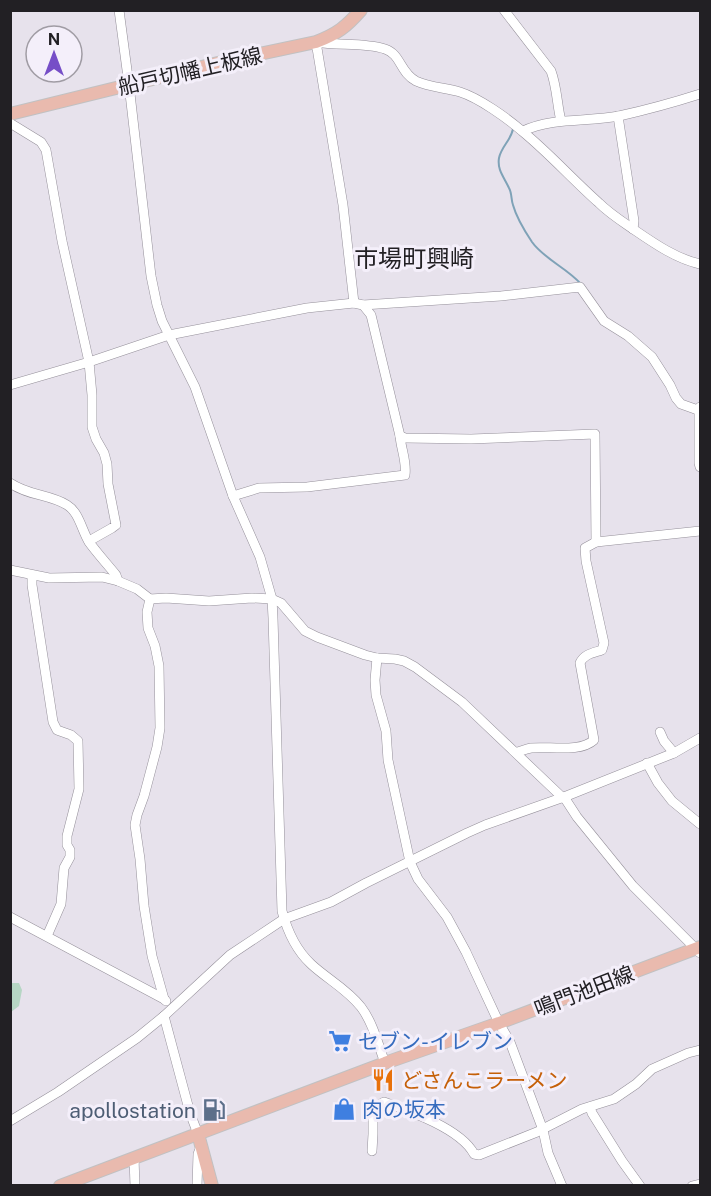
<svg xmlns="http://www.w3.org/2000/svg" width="711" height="1196" viewBox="0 0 711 1196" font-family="'Public Sans','Noto Sans JP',sans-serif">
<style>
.green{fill:#b6d6c4}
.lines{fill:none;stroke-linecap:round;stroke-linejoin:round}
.stream{stroke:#7fa2b7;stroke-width:2}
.minor-casing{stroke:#95909a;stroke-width:10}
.major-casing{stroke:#c1c1c2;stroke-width:14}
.minor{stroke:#fff;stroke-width:9}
.major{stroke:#e9baae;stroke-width:12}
.labels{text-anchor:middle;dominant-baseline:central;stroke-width:6;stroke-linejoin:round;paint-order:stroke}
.street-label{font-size:21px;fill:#222024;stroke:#f4effa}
.shop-label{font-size:21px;fill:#366cbe;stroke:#f4effa;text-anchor:start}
.food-label{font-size:21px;fill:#c56008;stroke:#f4effa;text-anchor:start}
.service-label{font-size:21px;fill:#4e5e75;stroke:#f4effa;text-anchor:end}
.quarter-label{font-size:24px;fill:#222024;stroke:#f4effa}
</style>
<rect width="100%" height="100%" fill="#e7e2ec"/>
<polygon class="green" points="10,978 12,983 19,983 22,990 19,1006 11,1012"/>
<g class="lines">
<path class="stream" d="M 513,129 C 511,140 501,147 499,158 C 497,170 504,177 509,188 C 512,193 511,200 513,205 C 516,216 526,233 532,242 C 544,259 567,268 581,284"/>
<g class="minor-casing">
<g id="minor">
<path d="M 119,10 L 129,85 L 151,276 L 157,305 L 162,321 L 195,387 L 233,496 L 260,557 L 272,599 L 273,618 L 282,911 C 287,930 296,950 311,964 C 327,979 347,989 361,1007 C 373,1023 378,1044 385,1063"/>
<path d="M 504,10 L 551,71 C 557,87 557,105 561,121"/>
<polyline points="618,116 634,221 633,229"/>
<polyline points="10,123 41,142 46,150 62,241 89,362 92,395 92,427 96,439 104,453 107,464 108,484 116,525 112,528 89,541"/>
<path d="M 523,131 C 553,117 588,122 619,116 C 646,110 675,102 700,94"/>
<path d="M 354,303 L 343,205 L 316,42 C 338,46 364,42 385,49 C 401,54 400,73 416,81 C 429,87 446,88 460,92 C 479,98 507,118 522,131 C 549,153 573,180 599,203 C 610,214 623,222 636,231 C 655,244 677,259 700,264"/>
<polyline points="10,385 89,362 169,335 307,308 354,303 363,305 501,296 580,287 604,321 628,336 652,357 670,385 676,398 681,404 695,409 699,409"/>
<polyline points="700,407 699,409 699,463 700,467"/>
<polyline points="400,436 405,438 471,439 595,434 596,542"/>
<path d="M 10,483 C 29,496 49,494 67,505 C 79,512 82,531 89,542 C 97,553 107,564 116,575 L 118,581"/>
<path d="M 233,496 L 259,488 L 307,487 L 405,475 C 407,462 401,449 400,436 L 371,315 L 363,305"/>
<polyline points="10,570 49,578 102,577 118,581 137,589 150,599 166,598 209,601 252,598 272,599 281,603 305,631 317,637 365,655 377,658 395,659 404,661 415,667 462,702 563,798"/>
<polyline points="32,575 32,585 53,722 57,730 71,735 78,741 79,789 67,836 67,845 70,850 70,857 64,868 61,904 47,936"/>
<polyline points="150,599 147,612 148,628 155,646 159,666 160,728 157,747 144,796 137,815 135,825 140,859 144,906 152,956 164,999"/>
<polyline points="377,658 375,680 376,695 386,731 388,760 410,862 418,879 447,917 466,952 499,1023 510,1042 543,1130 548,1153 562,1186"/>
<polyline points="660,732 664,741 674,753"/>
<path d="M 517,752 C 521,751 526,749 531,748 C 549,746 580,753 594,740 L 580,663 C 584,654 593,653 602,650 L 604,643 L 586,561 L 585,548 L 596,542 L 700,531"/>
<polyline points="647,763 658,783 672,801 700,824"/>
<polyline points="564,797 577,817 633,886 700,953"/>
<polyline points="10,917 164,999 166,1001"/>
<polyline points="164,1016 190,1113 198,1134"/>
<polyline points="590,1107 592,1113 622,1161 640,1186"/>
<polyline points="10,1121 58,1092 137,1038 164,1016 230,955 284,919 331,902 366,883 467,833 485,825 564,797 674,753 700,738"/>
<path d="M 372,1151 L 373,1134 L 373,1111 L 375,1107 L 384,1102 C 410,1111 461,1129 474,1154 L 479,1155 L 537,1132 L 582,1109 L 614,1099 L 636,1084 L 652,1069 L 688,1053 L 700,1050"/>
<polyline points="134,1158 135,1186"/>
<polyline points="197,1186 198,1154 201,1147"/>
<polyline points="692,1186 700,1184"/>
</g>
</g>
<g class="major-casing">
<g id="major">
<path d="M 10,114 L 222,62 L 316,42 C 337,34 346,27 361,10"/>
<polyline points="198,1134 212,1186"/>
<polyline points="60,1186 385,1063 499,1023 700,947"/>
</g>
</g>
<use href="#minor" class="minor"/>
<use href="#major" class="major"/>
</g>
<defs>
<g id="supermarket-bare" transform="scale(1.8)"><path d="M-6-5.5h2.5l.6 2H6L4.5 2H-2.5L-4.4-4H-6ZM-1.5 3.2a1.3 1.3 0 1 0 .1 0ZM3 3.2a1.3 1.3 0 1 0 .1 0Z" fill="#3f7fe0" stroke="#f4effa" stroke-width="2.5" paint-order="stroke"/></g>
<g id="restaurant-bare" transform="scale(1.8)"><path d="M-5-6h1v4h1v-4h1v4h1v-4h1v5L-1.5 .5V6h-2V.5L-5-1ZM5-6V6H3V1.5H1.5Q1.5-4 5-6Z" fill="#e8710a" stroke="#f4effa" stroke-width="2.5" paint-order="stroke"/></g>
<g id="shop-bare" transform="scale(1.8)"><path d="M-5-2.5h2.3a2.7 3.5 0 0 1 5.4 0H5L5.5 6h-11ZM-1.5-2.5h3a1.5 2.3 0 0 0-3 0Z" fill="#3f7fe0" stroke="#f4effa" stroke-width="2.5" paint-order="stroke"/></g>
<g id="fuel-bare" transform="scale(1.8)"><path d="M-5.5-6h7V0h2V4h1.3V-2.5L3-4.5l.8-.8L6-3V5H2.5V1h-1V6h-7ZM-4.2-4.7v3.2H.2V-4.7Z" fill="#5c6f8a" stroke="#f4effa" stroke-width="2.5" paint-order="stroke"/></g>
</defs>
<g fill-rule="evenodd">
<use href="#supermarket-bare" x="340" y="1041"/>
<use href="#restaurant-bare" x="383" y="1080"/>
<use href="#shop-bare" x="344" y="1109"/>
<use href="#fuel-bare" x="214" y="1110"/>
</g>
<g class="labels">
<g class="street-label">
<text transform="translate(190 71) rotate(-13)">船戸切幡上板線</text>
<text transform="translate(584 991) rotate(-21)">鳴門池田線</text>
</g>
<g class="shop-label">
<text x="358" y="1041">セブン-イレブン</text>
<text x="362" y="1109">肉の坂本</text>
</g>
<g class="food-label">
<text x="401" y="1080">どさんこラーメン</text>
</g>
<g class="service-label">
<text x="196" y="1110">apollostation</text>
</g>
<g class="quarter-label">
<text x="414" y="258">市場町興崎</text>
</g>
</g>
<rect width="711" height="1196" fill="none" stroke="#222024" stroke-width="24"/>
<g transform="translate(54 54)"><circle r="28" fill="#f4effa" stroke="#a09ca4" stroke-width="1.5"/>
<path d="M0-4.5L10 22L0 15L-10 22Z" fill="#764ec7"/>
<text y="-9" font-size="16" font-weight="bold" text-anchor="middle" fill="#222024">N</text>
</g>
</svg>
